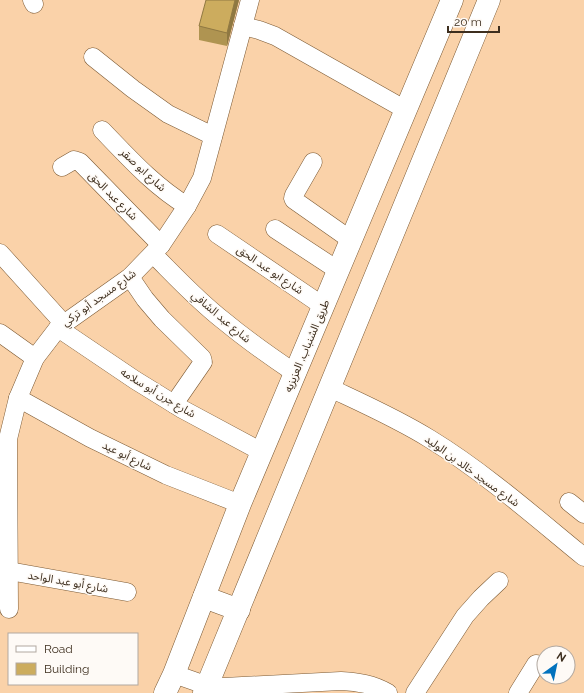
<svg xmlns="http://www.w3.org/2000/svg" width="584" height="693" viewBox="0 0 584 693" font-family="Raleway,'Noto Sans Arabic',sans-serif">
<style>
.lines{fill:none;stroke-linecap:round;stroke-linejoin:round}
.street-casing{stroke:#7c5a34;stroke-width:19}
.secondary-casing{stroke:#7c5a34;stroke-width:23}
.street{stroke:#fff;stroke-width:18}
.secondary{stroke:#fff;stroke-width:22}
.wall{fill:#af9451}
.shaded-wall{fill:#8f7842}
.building{fill:#ccac5e;stroke:#8f7842}
.labels{text-anchor:middle;dominant-baseline:central;stroke-width:3;stroke-linejoin:round;paint-order:stroke}
.street-label{font-size:11px;fill:#3d2e1e;stroke:#fefaf6}
</style>
<rect width="100%" height="100%" fill="#fad2a9"/>
<g class="lines">
<g class="street-casing">
<g id="street">
<polyline points="32,0 34,4"/>
<polyline points="243,26 259,30 275,36 406,110"/>
<polyline points="93,57 133,89 168,114 213,136"/>
<path d="M 102,130 C 129,158 154,186 187,206"/>
<polyline points="313,162 294,195 293,198 294,200 351,240"/>
<polyline points="62,167 74,160 80,162 161,245"/>
<polyline points="275,229 339,271"/>
<polyline points="217,234 323,306"/>
<polyline points="0,253 64,324"/>
<path d="M 153,254 C 176,277 198,301 224,321 C 247,340 271,357 295,373"/>
<polyline points="130,277 145,299 162,319 202,358 203,362 174,404"/>
<polyline points="58,328 135,380 182,409 262,452"/>
<polyline points="0,333 35,358"/>
<path d="M 330,388 C 364,404 398,419 430,439 C 484,472 535,517 584,557"/>
<polyline points="18,398 90,438 166,475 240,504"/>
<polyline points="569,502 584,514"/>
<polyline points="9,571 127,592"/>
<polyline points="9,609 8,439 18,398 35,358 58,328 130,277 161,245 187,206 202,178 250,0"/>
<path d="M 174,674 L 208,686 L 224,687 L 341,681 C 358,682 373,684 388,693"/>
<polyline points="415,693 465,616 481,598 499,581"/>
<polyline points="518,693 536,664"/>
</g>
</g>
<g class="secondary-casing">
<g id="secondary">
<polyline points="204,597 239,610"/>
<polyline points="165,693 174,674 240,504 452,0"/>
<polyline points="204,693 489,0"/>
</g>
</g>
<use href="#street" class="street"/>
<use href="#secondary" class="secondary"/>
</g>
<polygon class="wall" points="239,0 227,46 199,40 199,26"/>
<polygon class="shaded-wall" points="235,0 239,0 227,46 227,33"/>
<polygon class="building" points="206,0 235,0 227,33 199,26"/>
<g class="labels">
<g class="street-label">
<text transform="translate(143 170) rotate(43)">شارع ابو صقر</text>
<text transform="translate(113 196) rotate(45)">شارع عبد الحق</text>
<text transform="translate(270 270) rotate(34)">شارع ابو عبد الحق</text>
<text transform="translate(99 298) rotate(-36)">شارع مسجد أبو تركي</text>
<text transform="translate(221 317) rotate(40)">شارع عبد الشافي</text>
<text transform="translate(307 346) rotate(-67)">طريق الشنباب, العزيزيه</text>
<text transform="translate(158 393) rotate(31)">شارع جرن أبو سلامه</text>
<text transform="translate(127 456) rotate(26)">شارع أبو عيد</text>
<text transform="translate(472 471) rotate(36)">شارع مسجد خالد بن الوليد</text>
<text transform="translate(68 582) rotate(10)">شارع أبو عبد الواحد</text>
</g>
</g>
<rect x="8" y="633" width="130" height="52" fill="#fefaf6" stroke="#b1a8a0"/>
<rect x="16" y="646" width="20" height="6" fill="#ffffff" stroke="#b1a8a0"/>
<text x="44" y="653" font-size="12" fill="#3d2e1e">Road</text>
<rect x="16" y="663" width="20" height="12" fill="#ccac5e" stroke="#b1a8a0"/>
<text x="44" y="673" font-size="12" fill="#3d2e1e">Building</text>
<g transform="translate(556 665) rotate(33)"><circle r="19" fill="#fefaf6" stroke="#b1a8a0"/>
<path d="M0-3L7 15L0 10L-7 15Z" fill="#0272bd"/>
<text y="-6" font-size="11" font-weight="bold" text-anchor="middle" fill="#3d2e1e">N</text>
</g>
<path d="M448 26v6h51v-6" fill="none" stroke="#3d2e1e" stroke-width="2"/>
<text x="454" y="26" font-size="12" fill="#3d2e1e" stroke="#fefaf6" stroke-width="3" paint-order="stroke">20 m</text>
</svg>
